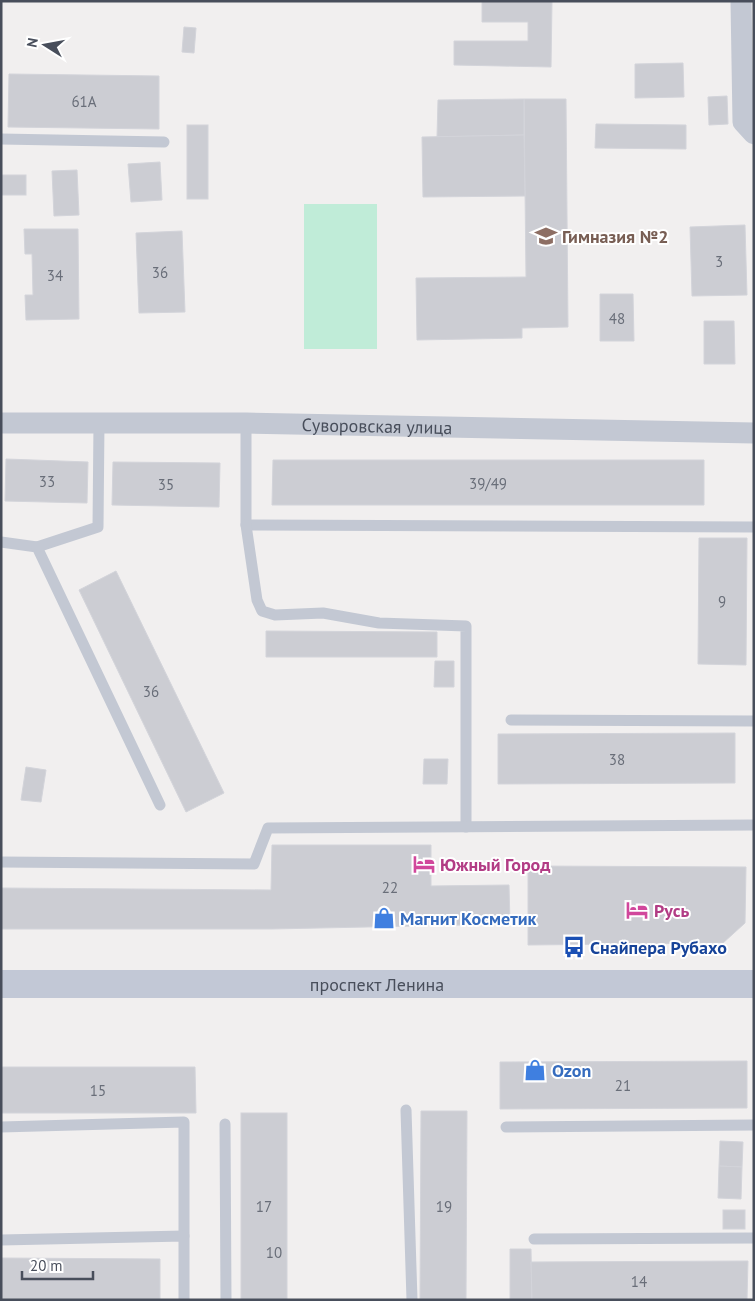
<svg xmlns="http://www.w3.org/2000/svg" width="755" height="1301" viewBox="0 0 755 1301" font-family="'PT Sans',sans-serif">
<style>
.green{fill:#c0ecd8}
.building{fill:#cccdd3;stroke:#d3d4da}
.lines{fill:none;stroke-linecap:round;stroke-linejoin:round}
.lane{stroke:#c3c8d3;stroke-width:11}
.street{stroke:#c3c8d3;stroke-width:21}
.secondary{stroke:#c2c8d6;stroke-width:28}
.labels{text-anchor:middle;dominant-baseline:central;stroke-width:4;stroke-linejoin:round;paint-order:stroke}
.number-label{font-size:15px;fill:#696e79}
.education-label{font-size:18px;font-weight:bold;fill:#785e54;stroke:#fff;text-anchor:start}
.street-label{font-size:18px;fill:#484e5b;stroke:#fff}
.hotel-label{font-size:18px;font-weight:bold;fill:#b23c85;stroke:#fff;text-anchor:start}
.shop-label{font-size:18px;font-weight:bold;fill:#366cbe;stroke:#fff;text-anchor:start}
.transit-label{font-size:18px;font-weight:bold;fill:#164399;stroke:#fff;text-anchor:start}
</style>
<rect width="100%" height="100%" fill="#f1efef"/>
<rect class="green" x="304" y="204" width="73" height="145"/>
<g class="building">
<polygon points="482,1 552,1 551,67 454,65 454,41 528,41 528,22 482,22"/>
<polygon points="184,27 196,28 194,53 182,52"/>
<polygon points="683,63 684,97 635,98 635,64"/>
<polygon points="9,74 159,76 159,129 8,127"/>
<polygon points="727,96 728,124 709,125 708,97"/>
<polygon points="524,99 566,99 568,327 522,328 522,338 417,340 416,278 526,277"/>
<polygon points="524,99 524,135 437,137 438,100"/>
<polygon points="596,124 686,125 686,149 595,148"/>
<rect x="187" y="125" width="21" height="74"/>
<polygon points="524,135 525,196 423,197 422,137"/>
<polygon points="160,162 162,200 131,202 128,164"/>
<polygon points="77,170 79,215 54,216 52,171"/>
<rect x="1" y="175" width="25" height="20"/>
<polygon points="745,225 747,295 692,296 690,227"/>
<polygon points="24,229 78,229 79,319 26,320 25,295 33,295 32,254 25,254"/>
<polygon points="182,231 185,312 139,313 136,233"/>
<polygon points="600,294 633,294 634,341 600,341"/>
<polygon points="704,321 734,321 735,364 704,364"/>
<polygon points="6,459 88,462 87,503 5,501"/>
<polygon points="273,460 704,460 704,505 272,505"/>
<polygon points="113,462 220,463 219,507 112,505"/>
<polygon points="699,538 747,538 746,665 698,664"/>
<polygon points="116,571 224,793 186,812 79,590"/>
<polygon points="266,631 437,632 437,657 266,657"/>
<polygon points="435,661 454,661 454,687 434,687"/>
<polygon points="735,733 735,783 498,784 498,734"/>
<polygon points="424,759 448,759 447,784 423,784"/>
<polygon points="26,767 46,770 41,802 21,800"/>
<polygon points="272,845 431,845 431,886 509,885 510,924 272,929 1,929 1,888 271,890"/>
<polygon points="528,866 746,867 745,923 723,943 528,945"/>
<polygon points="747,1061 747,1108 500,1109 500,1062"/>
<polygon points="1,1067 195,1067 196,1113 1,1113"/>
<polygon points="421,1111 467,1111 466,1300 420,1300"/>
<rect x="241" y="1113" width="46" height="187"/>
<polygon points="720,1141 743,1142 742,1167 719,1166"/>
<polygon points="719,1166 742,1167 741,1199 718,1198"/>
<rect x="723" y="1210" width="22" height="19"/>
<polygon points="510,1249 531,1249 532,1300 510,1300"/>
<polygon points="1,1258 160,1259 160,1300 1,1300"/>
<polygon points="748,1261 747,1300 532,1300 531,1262"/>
</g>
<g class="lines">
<g class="lane">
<polyline points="1,139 164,142"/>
<polyline points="246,423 246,525 754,527"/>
<polyline points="246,525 257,600 262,611 275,615 323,613 379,623 466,626 466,827"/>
<polyline points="1,542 37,547 160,805"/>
<polyline points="37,547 98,527 99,423"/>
<polyline points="511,720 754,721"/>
<polyline points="1,862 254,864 268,828 754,825"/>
<polyline points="406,1110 412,1300"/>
<polyline points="225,1124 226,1300"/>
<polyline points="1,1127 184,1122 184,1236"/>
<polyline points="506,1127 754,1125"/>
<polyline points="534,1239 754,1238"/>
<polyline points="1,1240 184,1236 184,1300"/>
</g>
<g class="street">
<polyline points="741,1 743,122 754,134"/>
<path id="s1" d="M 1,423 L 246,423 L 754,433"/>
</g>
<path class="secondary" id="s2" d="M 1,984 L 754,984"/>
</g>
<defs>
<g id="school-bare" transform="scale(1.725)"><path d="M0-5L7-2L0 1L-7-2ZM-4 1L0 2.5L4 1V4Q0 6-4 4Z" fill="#8d6e63" stroke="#fff" stroke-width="2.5" paint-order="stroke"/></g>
<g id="hotel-bare" transform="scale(1.725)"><path d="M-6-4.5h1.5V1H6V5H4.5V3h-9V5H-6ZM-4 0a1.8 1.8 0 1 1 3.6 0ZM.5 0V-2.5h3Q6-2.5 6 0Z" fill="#d1479c" stroke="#fff" stroke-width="2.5" paint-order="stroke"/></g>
<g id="shop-bare" transform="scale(1.725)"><path d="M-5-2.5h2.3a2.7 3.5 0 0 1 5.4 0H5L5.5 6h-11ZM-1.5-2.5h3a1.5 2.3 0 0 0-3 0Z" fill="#3f7fe0" stroke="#fff" stroke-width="2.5" paint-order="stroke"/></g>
<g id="bus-bare" transform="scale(1.725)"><path d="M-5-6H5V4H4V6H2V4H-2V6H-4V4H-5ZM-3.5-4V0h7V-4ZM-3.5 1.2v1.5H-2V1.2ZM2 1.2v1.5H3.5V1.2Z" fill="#1a4fb4" stroke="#fff" stroke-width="2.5" paint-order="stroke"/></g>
</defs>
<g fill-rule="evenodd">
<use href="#school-bare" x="546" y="236"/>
<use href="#hotel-bare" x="424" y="864"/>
<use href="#hotel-bare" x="637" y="910"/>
<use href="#shop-bare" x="384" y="918"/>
<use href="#bus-bare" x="574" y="947"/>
<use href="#shop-bare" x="535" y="1070"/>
</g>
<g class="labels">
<g class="number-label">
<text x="84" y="101">61А</text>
<text x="719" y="261">3</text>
<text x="160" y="272">36</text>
<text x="55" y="275">34</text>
<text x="617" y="318">48</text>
<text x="47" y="481">33</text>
<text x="488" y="483">39/49</text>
<text x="166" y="484">35</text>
<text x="722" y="601">9</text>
<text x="151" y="691">36</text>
<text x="617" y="759">38</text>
<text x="390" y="887">22</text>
<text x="623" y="1085">21</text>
<text x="98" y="1090">15</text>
<text x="264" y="1206">17</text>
<text x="444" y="1206">19</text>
<text x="274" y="1252">10</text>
<text x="639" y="1281">14</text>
</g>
<g class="education-label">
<text x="562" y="236">Гимназия №2</text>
</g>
<g class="street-label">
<text stroke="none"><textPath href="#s1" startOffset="376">Суворовская улица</textPath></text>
<text stroke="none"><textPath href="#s2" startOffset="376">проспект Ленина</textPath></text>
</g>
<g class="hotel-label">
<text x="440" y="864">Южный Город</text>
<text x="654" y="910">Русь</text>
</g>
<g class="shop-label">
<text x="400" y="918">Магнит Косметик</text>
<text x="552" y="1070">Ozon</text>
</g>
<g class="transit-label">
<text x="590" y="947">Снайпера Рубахо</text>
</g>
</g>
<rect width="755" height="1301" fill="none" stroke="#484e5b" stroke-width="5"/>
<g transform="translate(45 45) rotate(281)" stroke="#ffffff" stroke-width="4" paint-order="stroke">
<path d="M0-4L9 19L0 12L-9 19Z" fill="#484e5b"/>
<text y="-8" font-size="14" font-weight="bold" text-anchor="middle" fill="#484e5b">N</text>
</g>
<path d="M22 1271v8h71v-8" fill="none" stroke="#484e5b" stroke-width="2.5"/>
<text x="30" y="1271" font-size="15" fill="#484e5b" stroke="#ffffff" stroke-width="4" paint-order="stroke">20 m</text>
</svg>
